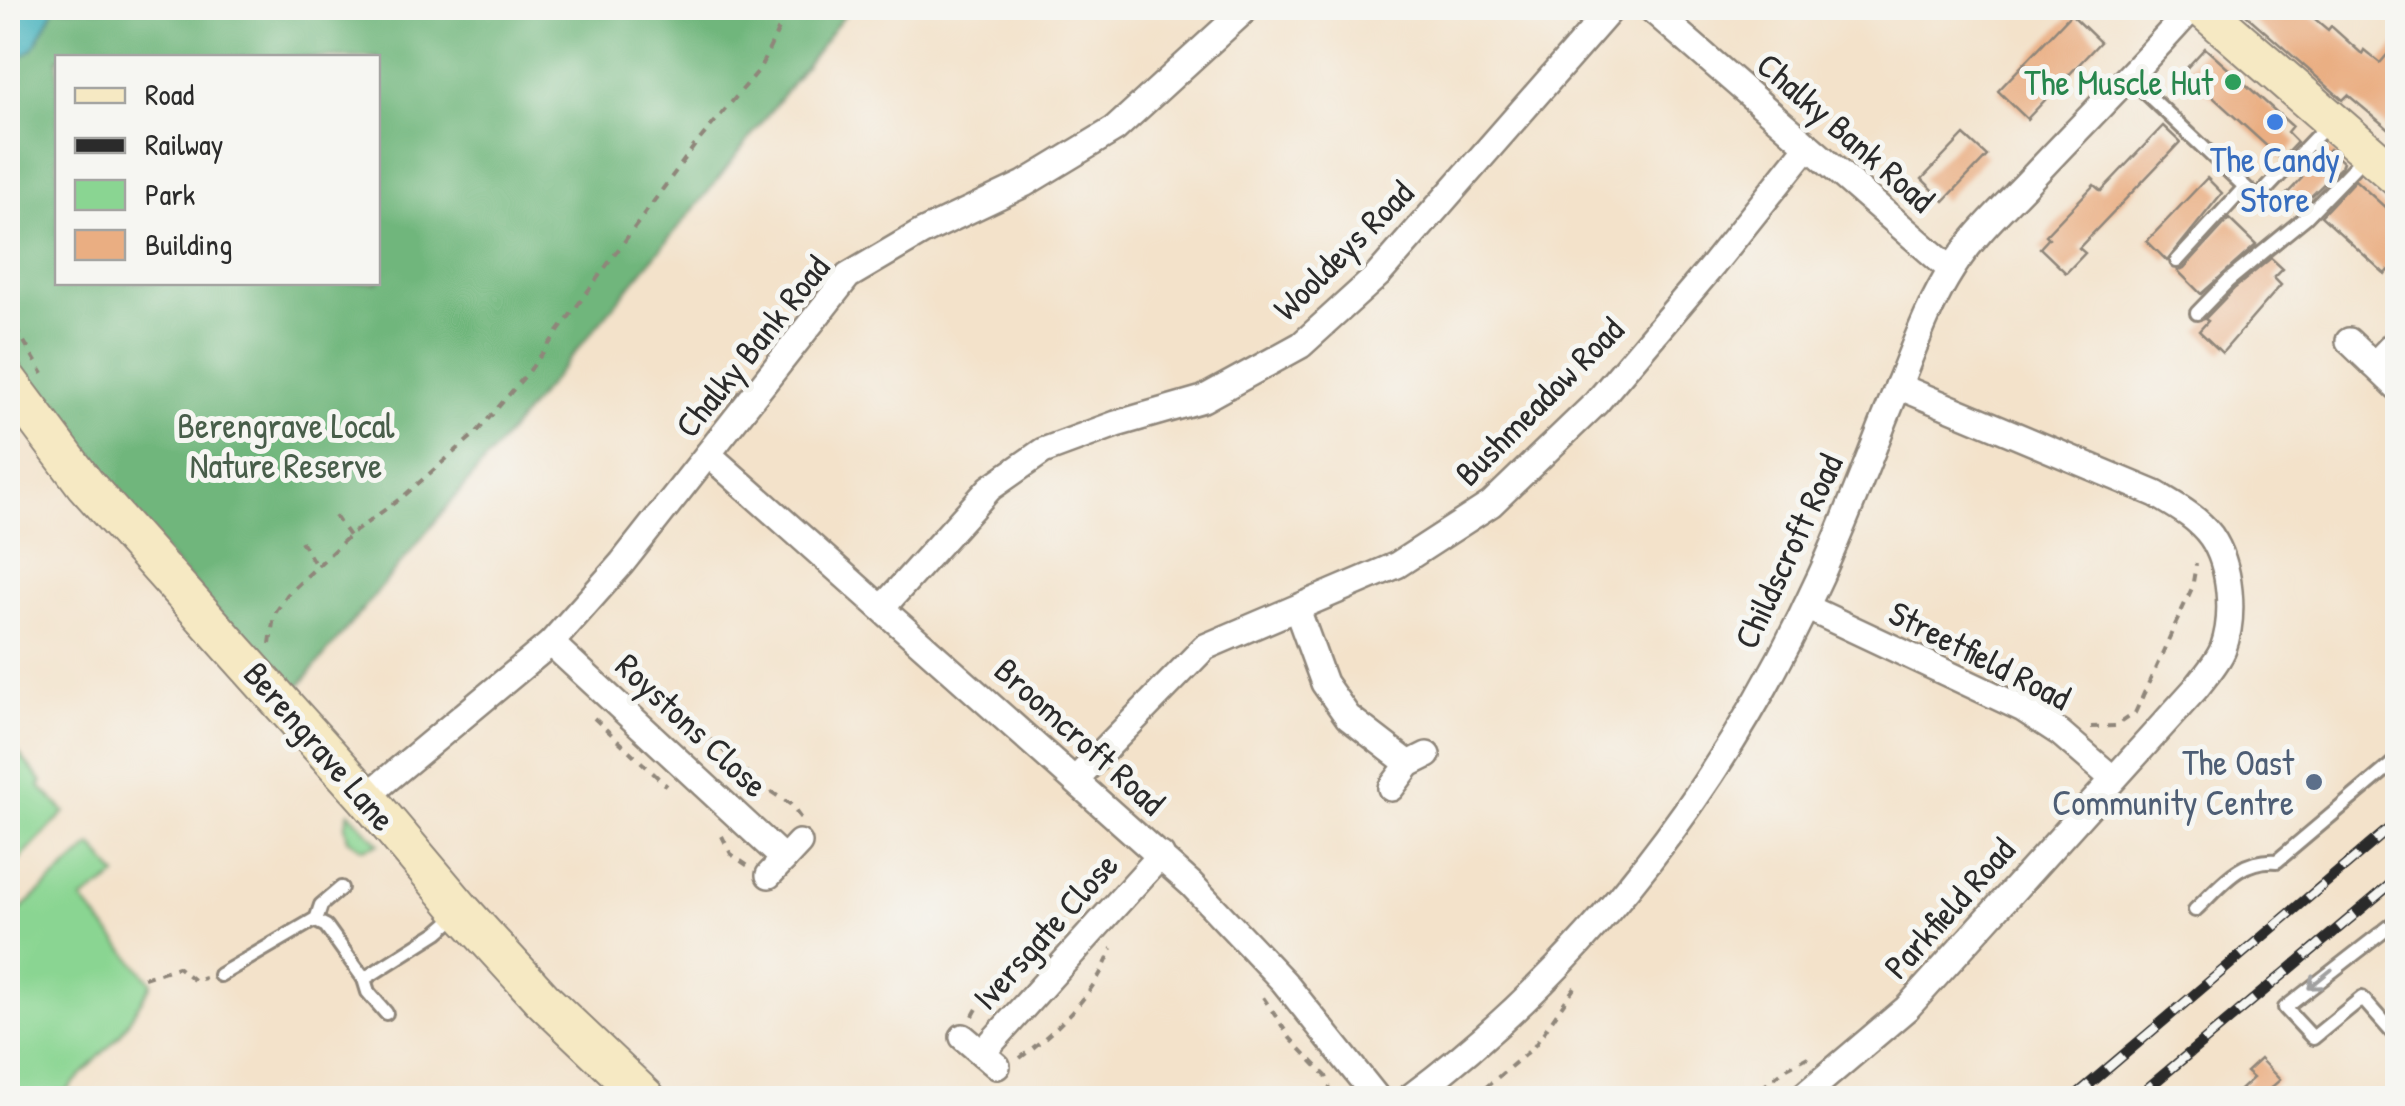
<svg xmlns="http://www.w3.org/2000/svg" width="2405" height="1106" viewBox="0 0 2405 1106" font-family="'Patrick Hand',sans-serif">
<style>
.green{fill:#8ad592;stroke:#5a805e;stroke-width:2.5}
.forest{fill:#6fb67c;stroke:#4d7054;stroke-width:2.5;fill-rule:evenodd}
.water{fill:#42b1bc;stroke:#366e74;stroke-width:2.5}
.building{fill:#eaae82}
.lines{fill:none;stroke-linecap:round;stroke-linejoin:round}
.lane-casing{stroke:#8f867a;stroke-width:18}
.street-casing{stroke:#8f867a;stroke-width:30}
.secondary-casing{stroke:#8f867a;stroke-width:42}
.path{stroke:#8f867a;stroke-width:4;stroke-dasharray:8 8;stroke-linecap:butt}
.lane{stroke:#fff;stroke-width:12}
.street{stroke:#fff;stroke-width:25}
.secondary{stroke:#f6e9c3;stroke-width:38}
.rail-casing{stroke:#2b2b2b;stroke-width:11}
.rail{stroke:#f6f6f2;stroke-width:8;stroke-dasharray:22;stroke-linecap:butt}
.oneway{stroke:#a0a0a0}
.leisure-dot{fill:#2e9e5b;stroke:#f6f6f2;stroke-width:4}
.shop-dot{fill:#3f7fe0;stroke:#f6f6f2;stroke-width:4}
.service-dot{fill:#5c6f8a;stroke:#f6f6f2;stroke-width:4}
.labels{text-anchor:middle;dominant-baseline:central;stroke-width:10;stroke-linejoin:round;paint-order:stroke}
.leisure-label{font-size:35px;fill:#27864d;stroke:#f6f6f2;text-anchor:end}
.street-label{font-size:35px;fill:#2b2b2b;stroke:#f6f6f2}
.shop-label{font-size:35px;fill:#366cbe;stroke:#f6f6f2}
.park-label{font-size:35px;fill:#485e4a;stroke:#f6f6f2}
.service-label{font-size:35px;fill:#4e5e75;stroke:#f6f6f2;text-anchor:end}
</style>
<rect width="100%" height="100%" fill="#f6f6f2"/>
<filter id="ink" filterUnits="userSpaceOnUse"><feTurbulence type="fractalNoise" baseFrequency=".01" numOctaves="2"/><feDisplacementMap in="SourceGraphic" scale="20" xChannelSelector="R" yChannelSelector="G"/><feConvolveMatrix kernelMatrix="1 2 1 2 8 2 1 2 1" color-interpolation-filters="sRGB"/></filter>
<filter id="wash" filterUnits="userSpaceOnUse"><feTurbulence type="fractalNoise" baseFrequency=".0048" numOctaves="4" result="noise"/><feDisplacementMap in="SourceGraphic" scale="40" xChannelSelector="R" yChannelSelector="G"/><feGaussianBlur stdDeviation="2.25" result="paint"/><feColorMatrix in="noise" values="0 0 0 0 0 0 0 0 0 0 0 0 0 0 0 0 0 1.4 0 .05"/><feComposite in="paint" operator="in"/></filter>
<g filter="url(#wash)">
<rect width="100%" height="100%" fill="#f3e2ca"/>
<g class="green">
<polygon points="8,740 42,782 39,786 65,812 8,872"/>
<polygon points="349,812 379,844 363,849 348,839 345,826"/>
<polygon points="92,845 117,876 82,900 152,983 120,1035 59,1098 8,1098 8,921"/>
</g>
<path class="forest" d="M 8,8 L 850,8 L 715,183 L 291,696 L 56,430 L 8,349 ZM 58,58 L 378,58 L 378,282 L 58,282 Z"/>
<polygon class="water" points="8,8 55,8 33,49 15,60 8,51"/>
<g id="blocks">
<g class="building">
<polygon points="2238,8 2302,8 2328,30 2331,26 2362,54 2364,50 2380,63 2398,42 2398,137 2348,95 2343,100"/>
<polygon points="2071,14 2100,42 2027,119 1998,91"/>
<polygon points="2205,48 2292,126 2287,132 2297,142 2281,159 2184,71"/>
<polygon points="2163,126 2180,142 2079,248 2085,253 2066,273 2040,248 2049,238 2046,235 2094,185 2101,191"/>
<polygon points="1964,135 1987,156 1944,201 1922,179"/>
<polygon points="2329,149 2343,162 2341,167 2298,209 2284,197 2302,178 2296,172 2312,155 2318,161"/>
<polygon points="2207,178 2222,193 2167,261 2147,241"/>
<polygon points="2355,180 2398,219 2398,279 2388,270 2385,274 2321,216"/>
<polygon points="2229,219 2256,245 2201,294 2178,271 2184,268"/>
<polygon points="2271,258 2283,269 2274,278 2281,285 2222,353 2199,331 2208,321 2205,319 2235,288"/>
<polygon points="2260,1059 2280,1080 2259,1098 2231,1098 2253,1078 2246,1072"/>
</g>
</g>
</g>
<g filter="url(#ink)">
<use href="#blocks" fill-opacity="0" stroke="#8f867a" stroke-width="2.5"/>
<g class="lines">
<g class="lane-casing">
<g id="lane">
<polyline points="2127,75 2245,187"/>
<polyline points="2177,261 2245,187 2258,198 2329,123"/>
<polyline points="2197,313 2228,281 2306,217 2366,155"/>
<path d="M 2195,910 C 2221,886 2239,858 2277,861 L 2398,759"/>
<polyline points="316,920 321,905 341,888"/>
<polyline points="2398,920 2285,1008 2313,1038 2362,998 2398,1039"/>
<polyline points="220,975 314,920 326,926 364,979 438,932 460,913"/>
<polyline points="364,979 368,992 386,1013"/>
</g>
</g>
<g class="street-casing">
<g id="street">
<polyline points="1650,8 1951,270"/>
<polyline points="2349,341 2397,387"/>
<polyline points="2374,365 2398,340"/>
<polyline points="708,454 1191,884 1284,982 1377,1098"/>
<polyline points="1806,607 2023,709 2060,733 2112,778"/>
<polyline points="882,608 990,488 1043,451 1116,424 1203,399 1301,345 1378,275 1612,8"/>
<polyline points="1297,609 1324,683 1348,717 1409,764"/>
<polyline points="551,643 784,859"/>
<polyline points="1076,779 1205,647 1397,565 1491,504 1596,403 1713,265 1808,146"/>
<polyline points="1391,788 1409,764 1427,755"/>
<polyline points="366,797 551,643 622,563 848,276 921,233 1024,184 1115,129 1247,8"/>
<polyline points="769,875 799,843"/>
<polyline points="963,1037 997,1066"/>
<polyline points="982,1053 1161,855"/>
<path d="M 1409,1098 C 1588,965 1729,778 1821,575 C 1850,511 1874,444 1901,379 C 1916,342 1930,303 1952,269 C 1972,237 2000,211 2026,184 C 2081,125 2139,68 2192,8"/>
<path d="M 1801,1098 L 1907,1008 L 2197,687 C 2205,676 2218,662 2223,649 C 2235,616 2231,565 2211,536 C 2197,517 2176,506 2156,494 L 1898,386"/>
</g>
</g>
<g class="secondary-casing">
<g id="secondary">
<polyline points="2202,8 2398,178"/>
<polyline points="8,381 85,484 366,797 462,911 542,999 646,1098"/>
</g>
</g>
<g class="path">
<polyline points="8,314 43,374"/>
<polyline points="335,516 349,536"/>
<polyline points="301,541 317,567"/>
<polyline points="270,644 274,615 287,595 349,536 405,495 477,432 530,370 695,145 759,70 789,8"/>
<polyline points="623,674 638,675 764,787 790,804 802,820"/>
<polyline points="594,718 667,786"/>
<polyline points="2091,727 2116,726 2135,713 2192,588 2196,564"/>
<polyline points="722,836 731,854 748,866"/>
<polyline points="144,978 178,967 195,981 205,978"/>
<polyline points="1263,997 1290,1038 1326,1076 1333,1098"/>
<path d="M 973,1016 C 995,974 1028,940 1070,918"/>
<path d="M 1020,1058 C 1059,1028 1095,995 1112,948"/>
<polyline points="1473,1098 1533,1048 1579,981"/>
<polyline points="1749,1098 1787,1068 1808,1057"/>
</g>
<use href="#lane" class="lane"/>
<use href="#street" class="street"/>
<use href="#secondary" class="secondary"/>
<g class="rail-casing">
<g id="rail">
<polyline points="2073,1098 2398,821"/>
<polyline points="2136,1098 2398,878"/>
</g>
</g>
<use href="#rail" class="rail"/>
</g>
<defs><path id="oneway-shaft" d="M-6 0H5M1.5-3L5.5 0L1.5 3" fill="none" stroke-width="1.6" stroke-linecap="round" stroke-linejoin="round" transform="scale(2.5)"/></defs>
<use class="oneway" href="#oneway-shaft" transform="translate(2320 979) rotate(141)"/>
</g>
<circle class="leisure-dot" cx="2233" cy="82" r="10"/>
<circle class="shop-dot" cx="2275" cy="122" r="10"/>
<circle class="service-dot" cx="2314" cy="782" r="10"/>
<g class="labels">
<g class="leisure-label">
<text x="2213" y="82">The Muscle Hut</text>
</g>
<g class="street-label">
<text transform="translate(1846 132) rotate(41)">Chalky Bank Road</text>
<text transform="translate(1343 250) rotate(-45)">Wooldeys Road</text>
<text transform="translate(752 346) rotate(-51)">Chalky Bank Road</text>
<text transform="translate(1539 401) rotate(-45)">Bushmeadow Road</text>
<text transform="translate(1788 551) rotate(-65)">Childscroft Road</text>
<text transform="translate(1980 655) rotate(27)">Streetfield Road</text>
<text transform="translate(692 725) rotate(43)">Roystons Close</text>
<text transform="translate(1080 736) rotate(42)">Broomcroft Road</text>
<text transform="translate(320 746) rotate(49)">Berengrave Lane</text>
<text transform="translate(1949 908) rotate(-48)">Parkfield Road</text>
<text transform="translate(1045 931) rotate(-48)">Iversgate Close</text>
</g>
<g class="shop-label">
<text x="2275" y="159">The Candy<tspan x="2275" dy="40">Store</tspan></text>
</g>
<g class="park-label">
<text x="286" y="425">Berengrave Local<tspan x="286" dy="40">Nature Reserve</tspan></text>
</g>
<g class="service-label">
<text x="2294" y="762">The Oast<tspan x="2294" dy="40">Community Centre</tspan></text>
</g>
</g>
<rect width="2405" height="1106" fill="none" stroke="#f6f6f2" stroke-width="40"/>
<rect x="55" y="55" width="325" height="230" fill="#f6f6f2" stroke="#a5a5a2" stroke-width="2.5"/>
<rect x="75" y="88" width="50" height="15" fill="#f6e9c3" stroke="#a5a5a2" stroke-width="2.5"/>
<text x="145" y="105" font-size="30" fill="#2b2b2b">Road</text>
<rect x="75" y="138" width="50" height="15" fill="#2b2b2b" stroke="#a5a5a2" stroke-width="2.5"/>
<text x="145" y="155" font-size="30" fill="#2b2b2b">Railway</text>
<rect x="75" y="180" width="50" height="30" fill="#8ad592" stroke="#a5a5a2" stroke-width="2.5"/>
<text x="145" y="205" font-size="30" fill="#2b2b2b">Park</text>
<rect x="75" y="230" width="50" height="30" fill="#eaae82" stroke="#a5a5a2" stroke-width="2.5"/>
<text x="145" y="255" font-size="30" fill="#2b2b2b">Building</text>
</svg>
